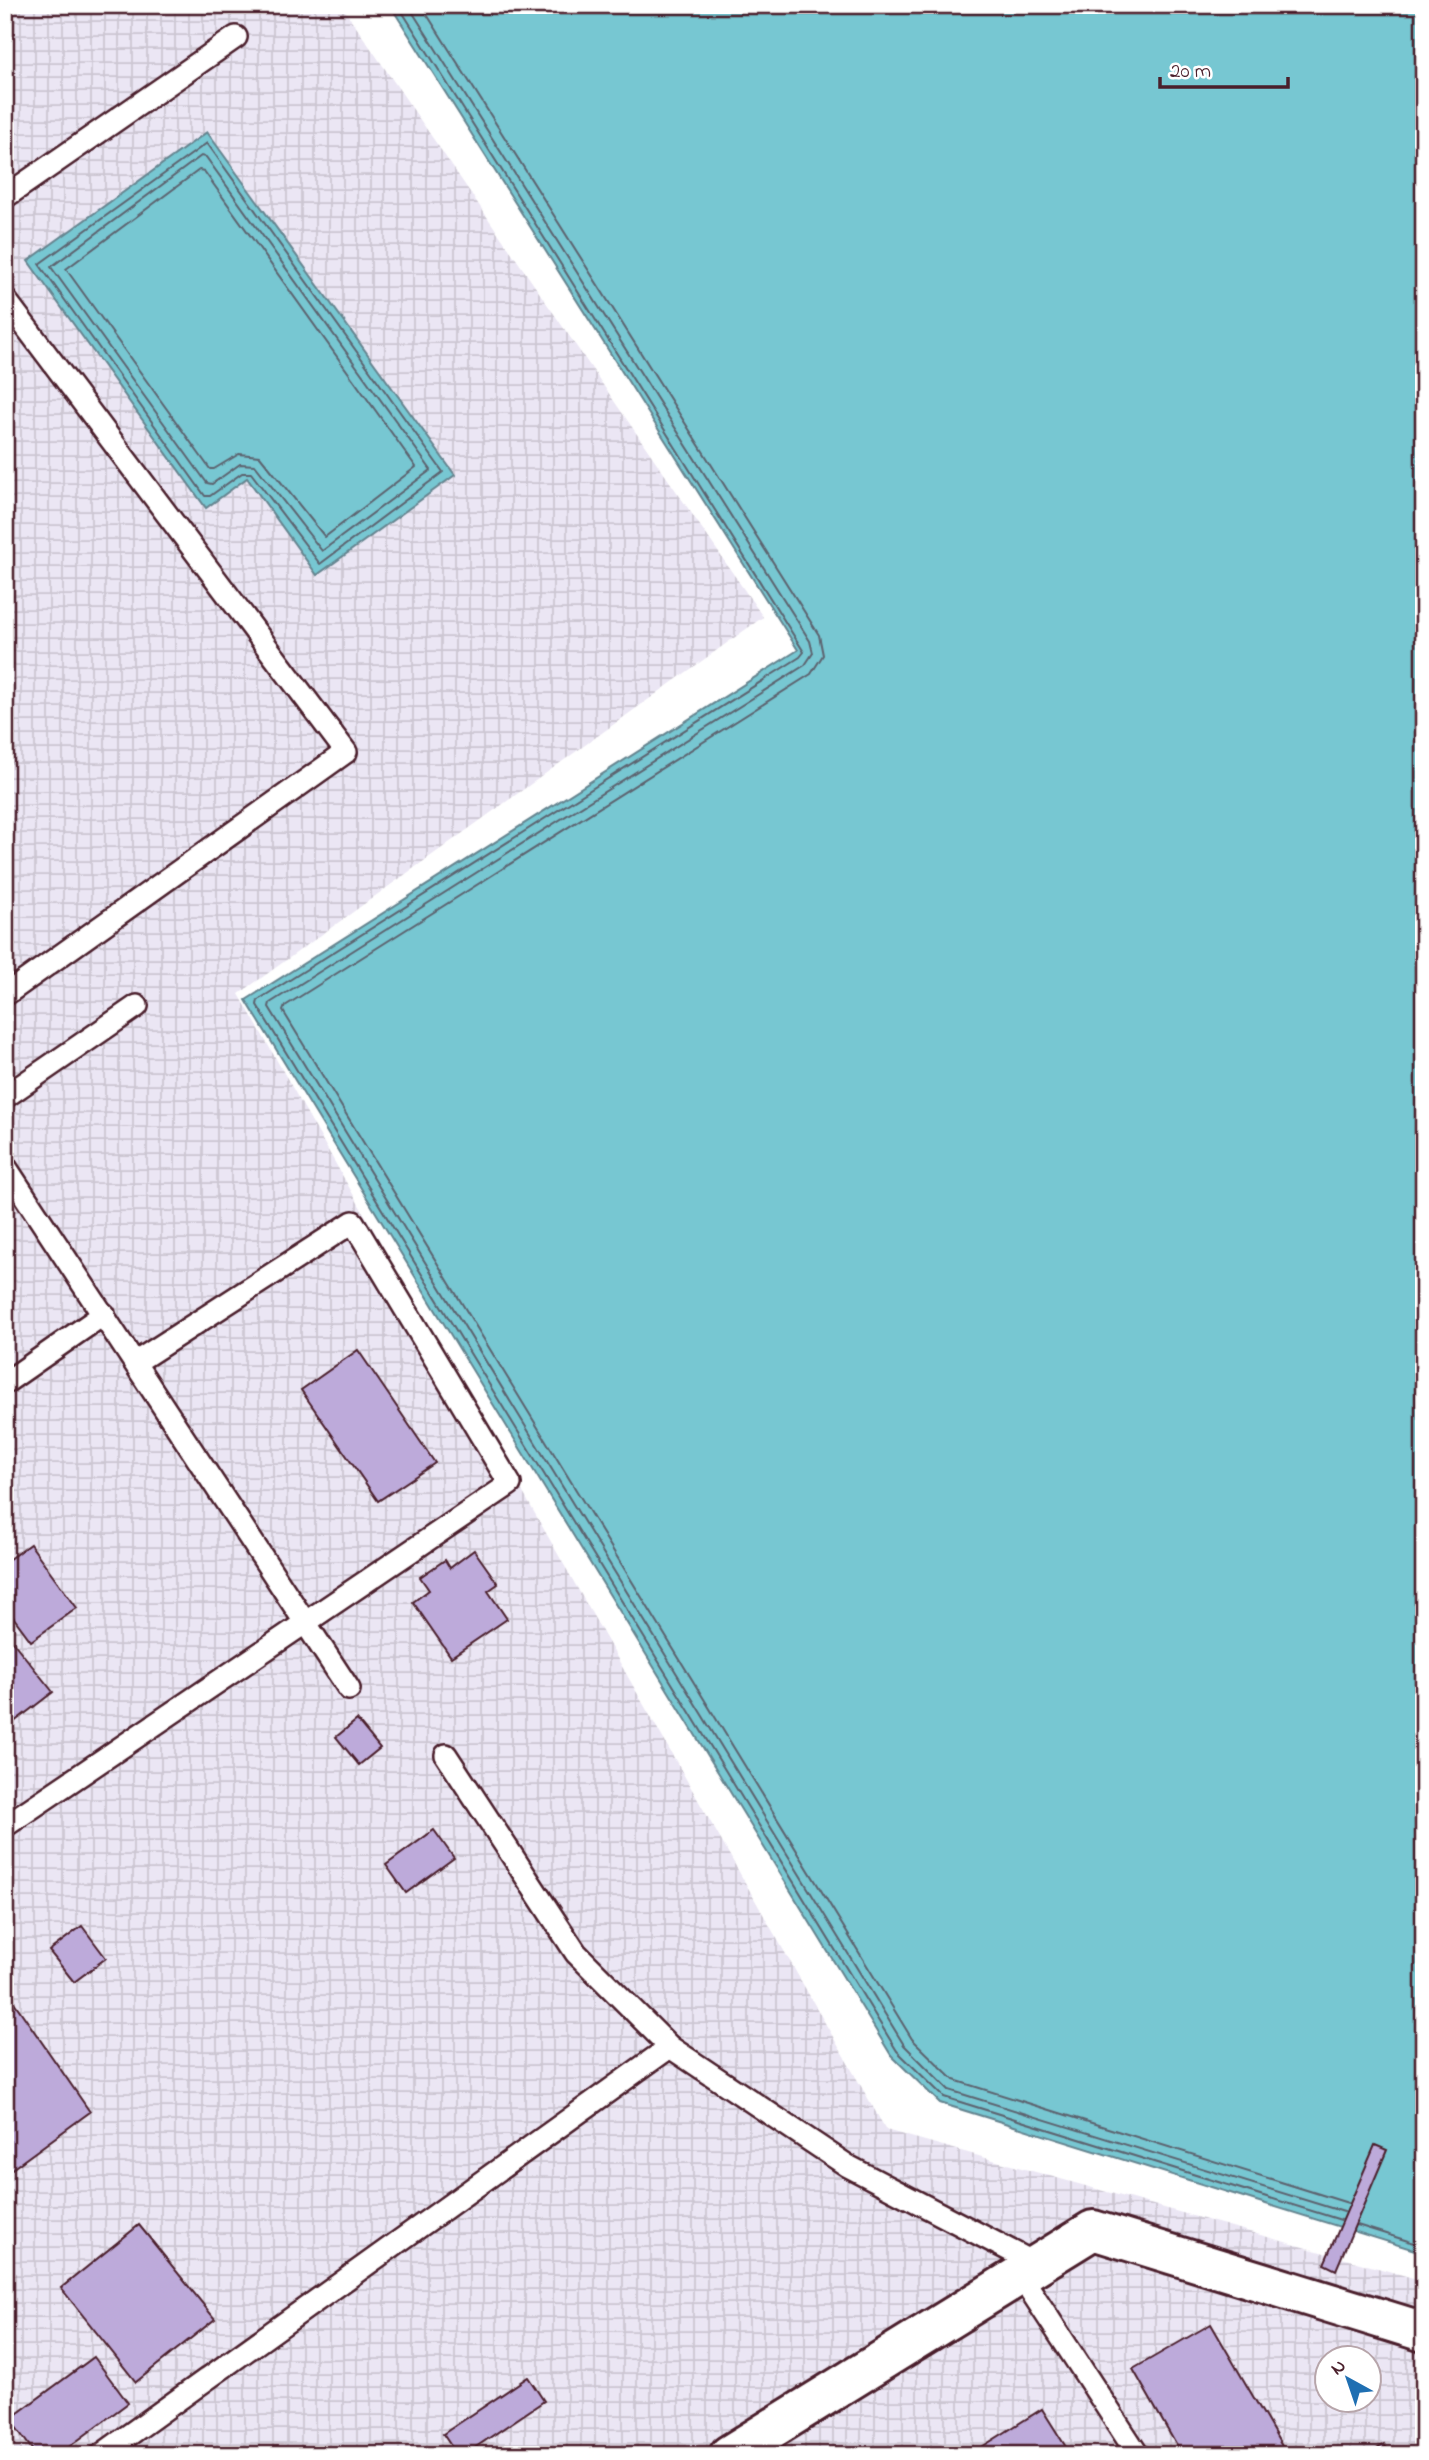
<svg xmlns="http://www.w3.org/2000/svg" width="1429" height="2460" viewBox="0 0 1429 2460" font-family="'Indie Flower',sans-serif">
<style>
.industrial{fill:url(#industrial-grid);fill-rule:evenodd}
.water{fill:#77c7d2;stroke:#65848f;stroke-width:2}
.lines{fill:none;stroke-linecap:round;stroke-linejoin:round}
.shore{stroke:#5c626e;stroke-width:2}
.building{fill:#bdaada;stroke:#4a1f2b;stroke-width:2}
.service-casing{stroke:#4a1f2b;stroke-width:26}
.minor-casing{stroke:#4a1f2b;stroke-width:44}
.service{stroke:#fff;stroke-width:21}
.minor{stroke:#fff;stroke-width:38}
</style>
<defs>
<pattern id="industrial-grid" width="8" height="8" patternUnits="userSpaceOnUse" patternTransform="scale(1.75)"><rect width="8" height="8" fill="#ebe6f4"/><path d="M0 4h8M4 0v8" fill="none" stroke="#cbc5d1"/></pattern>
</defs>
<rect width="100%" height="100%" fill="#fff"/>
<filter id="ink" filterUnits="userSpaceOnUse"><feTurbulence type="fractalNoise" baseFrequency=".0143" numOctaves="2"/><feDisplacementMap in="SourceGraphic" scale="14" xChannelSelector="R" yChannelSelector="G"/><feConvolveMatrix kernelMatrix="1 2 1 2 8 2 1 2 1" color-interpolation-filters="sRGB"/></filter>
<g filter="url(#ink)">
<path class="industrial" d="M 5,5 L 341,5 L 763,617 L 239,994 L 886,2130 L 1424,2281 L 1424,2455 L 5,2455 ZM 1328,2358 L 1370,2358 L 1370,2400 L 1328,2400 Z"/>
<g class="water">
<polygon points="390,5 1424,5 1424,2253 940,2103 891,2055 246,1000 798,650"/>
<polygon points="207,132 455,475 317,575 247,478 206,508 28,261"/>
</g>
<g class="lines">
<g class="shore">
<polyline points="398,5 804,652 800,657 258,1000 257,1005 897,2051 944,2097 1341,2220"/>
<polyline points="408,5 810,641 813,653 805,665 270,1003 269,1007 904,2045 949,2090 1344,2212"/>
<polyline points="421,5 819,635 823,655 811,674 285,1006 283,1011 912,2039 954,2080 1348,2203"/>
<polygon points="207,143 443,472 320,564 251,473 242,473 210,496 205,496 39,264"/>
<polygon points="201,156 206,157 431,470 322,551 255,465 240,464 212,484 207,483 51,267"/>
<polygon points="199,170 204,171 416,467 325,537 260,456 239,454 214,469 210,469 66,269"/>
<polyline points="1357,2225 1424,2246"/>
</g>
</g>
<g class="building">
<polygon points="358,1350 435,1463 378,1501 301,1390"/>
<polygon points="30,1544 77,1608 31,1641 5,1606 5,1562"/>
<polygon points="474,1550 498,1584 488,1591 507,1619 451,1657 413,1602 429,1590 420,1577 445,1560 450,1568"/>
<polygon points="5,1632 53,1692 5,1729"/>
<polygon points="357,1720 380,1748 359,1765 336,1737"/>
<polygon points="434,1830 454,1858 406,1893 386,1865"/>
<polygon points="82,1926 106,1958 74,1982 49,1951"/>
<polygon points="5,1989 90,2112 5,2174"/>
<polygon points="1375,2145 1387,2150 1336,2270 1324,2264"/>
<polygon points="139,2225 215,2319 136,2382 61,2288"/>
<polygon points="1211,2324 1283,2448 1271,2455 1182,2455 1133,2369"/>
<polygon points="94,2357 128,2403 58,2455 36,2455 10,2419"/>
<polygon points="528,2377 544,2401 464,2455 457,2455 443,2434"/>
<polygon points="1042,2409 1071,2455 969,2455"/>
<polygon points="1384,2444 1391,2455 1369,2455"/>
</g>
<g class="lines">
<g class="service-casing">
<g id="service">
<polyline points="5,197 236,37"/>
<polyline points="5,299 346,752 5,995"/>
<polyline points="5,1097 137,1006"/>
<polyline points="5,1166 349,1689"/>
<polyline points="5,1383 104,1314"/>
<polyline points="446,1755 576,1953 670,2047 848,2166 1038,2265"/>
<polyline points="5,1826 510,1484 353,1222 136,1362"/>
<polyline points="1021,2276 1138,2455"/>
<polyline points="101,2455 670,2047"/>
</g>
</g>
<g class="minor-casing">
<polyline id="minor" points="729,2455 1093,2230 1424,2332"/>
</g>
<use href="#service" class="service"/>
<use href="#minor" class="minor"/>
</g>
</g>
<rect width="1429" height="2460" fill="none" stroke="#fff" stroke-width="28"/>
<rect x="14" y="14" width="1401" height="2432" fill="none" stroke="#4a1f2b" stroke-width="2.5" filter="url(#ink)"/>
<g transform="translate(1348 2379) rotate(320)"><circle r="33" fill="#ffffff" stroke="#b7a5aa" stroke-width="2"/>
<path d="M0-5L12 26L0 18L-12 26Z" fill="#1f6fb2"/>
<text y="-10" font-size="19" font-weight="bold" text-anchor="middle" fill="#4a1f2b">N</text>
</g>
<path d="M1160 77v10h128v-10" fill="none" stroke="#4a1f2b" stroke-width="3.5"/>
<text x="1170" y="77" font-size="21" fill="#4a1f2b" stroke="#ffffff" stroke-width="5" paint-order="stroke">20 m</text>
</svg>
